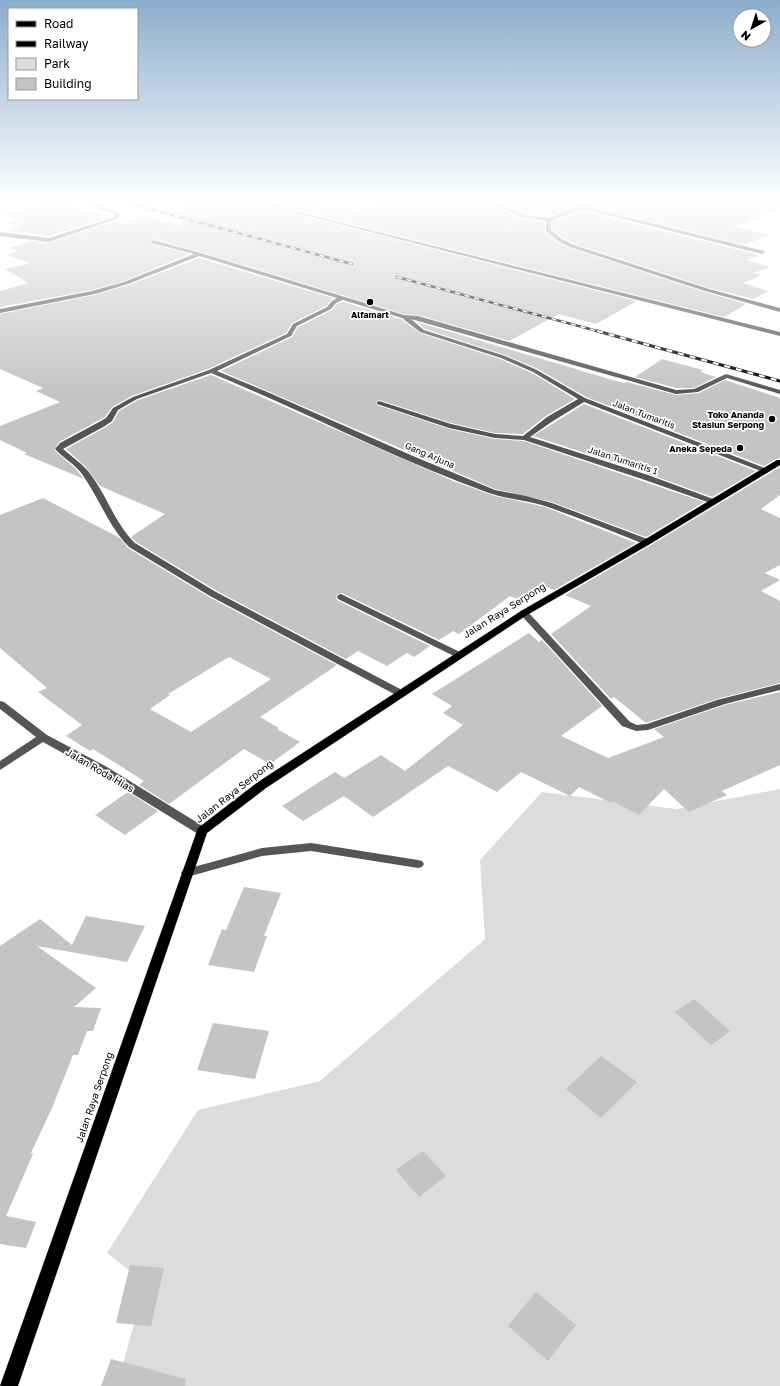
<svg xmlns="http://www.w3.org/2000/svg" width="780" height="1386" viewBox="0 0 780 1386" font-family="'Golos Text',sans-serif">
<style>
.green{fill:#dcdcdc}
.building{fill:#c4c4c4;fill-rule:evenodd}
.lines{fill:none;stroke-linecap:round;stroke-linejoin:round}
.major-casing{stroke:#dbdbdb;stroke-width:1}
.minor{fill:#555;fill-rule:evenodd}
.major{fill:#000;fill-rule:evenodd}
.rail-far1-casing{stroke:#000;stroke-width:2.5}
.rail-casing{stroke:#000;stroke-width:3}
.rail-far1{stroke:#fff;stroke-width:1.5;stroke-dasharray:5;stroke-linecap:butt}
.rail{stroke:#fff;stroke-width:2;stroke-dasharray:6;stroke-linecap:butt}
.poi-dot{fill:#000;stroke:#fff;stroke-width:1.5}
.labels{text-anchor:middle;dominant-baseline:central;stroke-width:3.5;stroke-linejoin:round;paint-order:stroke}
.far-poi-label{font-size:9px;font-weight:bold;fill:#000;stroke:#fff;text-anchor:end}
.far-street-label{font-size:9px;fill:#000;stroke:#fff}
.street-label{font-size:10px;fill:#000;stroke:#fff}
</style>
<rect width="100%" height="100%" fill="#fff"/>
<polygon class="green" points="780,789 780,1386 117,1386 145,1283 107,1253 198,1110 320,1081 485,939 480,860 542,792 676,809"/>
<g class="building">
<polygon points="52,200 65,200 106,218 49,236 7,231 21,226 8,223 18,219 1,214"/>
<polygon points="183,200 243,200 244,201 637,301 596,324 559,314 509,341 418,315 404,314 201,252 153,239 149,242 151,244 189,254 124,281 92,290 0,307 0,291 28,283 5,269 31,263 6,255 18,251 9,248 32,241 49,243 114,221 121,224 146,217 182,226"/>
<polygon points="255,200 303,200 357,210 384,200 398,202 403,200 483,200 483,201 521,218 544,222 545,232 557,242 570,248 705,292 746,304 724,317"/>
<polygon points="492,200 595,200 549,216 525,214"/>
<polygon points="605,200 780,200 780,207 743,224 733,226 769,235 745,245 592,207"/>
<polygon points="583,211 759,255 747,260 770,267 753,273 762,275 743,283 768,291 754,299 709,288 575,244 563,238 552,229 552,222"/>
<polygon points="199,258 333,298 326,306 292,323 286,333 208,369 132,396 112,407 105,417 59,442 54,450 75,468 84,479 24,454 27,453 0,440 0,426 60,402 36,391 43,388 0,369 0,314 95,295 129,285"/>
<polygon points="343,302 401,319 420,333 500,359 532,373 575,399 546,416 523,434 495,433 451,423 379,400 376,402 377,405 449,429 495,439 524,441 704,502 646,537 552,502 495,489 221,371 292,337 298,327 332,310 337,304"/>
<polygon points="417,322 613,380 625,383 627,382 676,395 699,393 725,380 780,398 780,458 776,459 764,466 586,397 538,369 505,355 425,329"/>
<polygon points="662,359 703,370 700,372 716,377 694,388 676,388 635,377"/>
<polygon points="211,375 453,481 495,496 545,507 636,543 554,590 546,587 525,602 510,596 459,634 453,631 439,640 342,593 338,594 336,596 337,600 430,646 414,657 407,653 387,666 358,651 346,659 217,591 136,542 131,537 165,514 100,486 85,466 66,449 106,427 113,422 119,411 138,400"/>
<polygon points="584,404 756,471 712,497 649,474 533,436"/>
<polygon points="780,467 780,495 761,509 780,518 780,565 765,573 780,580 761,591 780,601 780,683 717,699 646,723 614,697 611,699 551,634 591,606 565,595 651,545"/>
<path d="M 43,498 L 120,538 L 128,548 L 209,597 L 337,665 L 260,717 L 279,728 L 277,729 L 300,742 L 270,764 L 244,749 L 169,804 L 139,785 L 144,781 L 93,749 L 90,751 L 66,736 L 82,725 L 38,692 L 47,688 L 0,648 L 0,515 ZM 229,657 L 271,679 L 191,732 L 150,709 L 170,695 L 168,694 Z"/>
<polygon points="529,633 539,642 542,640 602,706 561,736 608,758 664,737 654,729 725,705 780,692 780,765 722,791 727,795 689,812 664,789 639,815 612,801 611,803 579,787 570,796 521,772 497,792 448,766 373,817 344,796 303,821 282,806 335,772 344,778 381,755 405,771 463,725 443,713 452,706 432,694"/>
<polygon points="128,792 158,811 125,835 95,815"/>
<polygon points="244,887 281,893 264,936 267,936 254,972 208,965 222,929 226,930"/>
<polygon points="86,916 145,926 127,962 37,946 96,988 74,1007 101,1008 93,1031 87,1031 78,1055 73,1055 52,1108 31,1153 33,1154 6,1216 36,1222 26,1248 0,1244 0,946 40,919 72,945"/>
<polygon points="694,999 730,1031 711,1045 675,1012"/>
<polygon points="213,1023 269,1031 255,1079 197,1070"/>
<polygon points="601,1056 637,1082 601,1118 566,1089"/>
<polygon points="423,1151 446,1176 419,1197 396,1170"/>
<polygon points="130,1265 164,1268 151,1326 116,1323"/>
<polygon points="536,1292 576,1325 548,1361 508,1326"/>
<polygon points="111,1359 186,1379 185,1386 101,1386"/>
</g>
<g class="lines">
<g class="major-casing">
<polygon id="major" points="777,460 780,460 780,465 650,544 527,615 266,788 207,833 18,1386 0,1386 198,828 258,782 521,611 644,540"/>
</g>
<g class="minor">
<polygon points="75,200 80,200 118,212 120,215 119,218 49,242 0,236 0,232 49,238 115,217 114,214"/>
<polygon points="244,200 250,200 780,332 780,336"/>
<polygon points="484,200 489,200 525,215 549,218 579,206 599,200 604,200 587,207 764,251 765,252 762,254 583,209 551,221 551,230 562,239 574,245 709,289 780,308 780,312 705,291 570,247 558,241 546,231 546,221 522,217"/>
<path d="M 153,240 L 201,253 L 404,315 L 418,316 L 676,390 L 694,389 L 726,374 L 780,390 L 780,394 L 727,378 L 698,392 L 676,394 L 411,319 L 424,330 L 505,356 L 537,370 L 585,398 L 770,470 L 766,472 L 763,472 L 584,402 L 553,421 L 530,437 L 648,475 L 716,500 L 717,502 L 713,504 L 642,479 L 524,440 L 495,438 L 449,428 L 377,404 L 377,402 L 379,401 L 451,424 L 495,434 L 523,436 L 547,417 L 578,399 L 533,372 L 501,358 L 420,332 L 402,318 L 343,300 L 336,303 L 331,309 L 297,326 L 291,336 L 217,371 L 265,391 L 413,456 L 495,490 L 526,496 L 552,503 L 650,540 L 651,542 L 650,544 L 644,544 C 611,531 578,517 545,506 C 527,500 506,499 489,493 C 394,459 304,411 211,373 L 137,399 L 118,410 L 112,421 L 105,426 L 63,449 C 71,456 80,462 87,470 C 106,492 114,523 135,543 L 216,592 L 404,691 L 405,693 L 400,696 L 396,695 L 210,596 L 129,547 C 109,527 99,498 82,474 C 75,464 63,458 55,449 L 60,443 L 99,422 L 106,418 L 113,408 L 133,397 L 209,370 L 287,334 L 293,324 L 327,307 L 332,301 L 337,298 L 199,256 L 128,284 L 95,294 L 0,313 L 0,309 L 92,291 L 124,282 L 194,254 L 151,243 L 150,242 Z"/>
<polygon points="341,594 462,653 464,655 459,658 456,657 338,599 337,597 338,595"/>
<polygon points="524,610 527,611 630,722 637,725 647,724 717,700 780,684 780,690 725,704 648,730 636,731 622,726 521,615 519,613 521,611"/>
<polygon points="0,701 4,702 47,735 107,767 206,828 208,831 206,834 198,834 99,773 43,742 0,770 0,761 36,737 0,709"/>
<polygon points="311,843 418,860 422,861 424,864 422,867 418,868 311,851 262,856 187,877 183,876 181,873 183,870 262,848"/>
</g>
<use href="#major" class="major"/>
<g class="rail-far1-casing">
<g id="rail-far1">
<polyline points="117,200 352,264"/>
<polyline points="397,277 601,332"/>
</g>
</g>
<g class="rail-casing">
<polyline id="rail" points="597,331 780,381"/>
</g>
<use href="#rail-far1" class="rail-far1"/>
<use href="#rail" class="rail"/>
</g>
<linearGradient id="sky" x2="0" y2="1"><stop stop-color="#8cadcc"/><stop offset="0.51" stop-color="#fff"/><stop offset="1" stop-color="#fff" stop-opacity="0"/></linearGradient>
<rect width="780" height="394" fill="url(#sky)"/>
<g class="poi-dot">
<circle cx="370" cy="302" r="4"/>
<circle cx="772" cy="419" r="4"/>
<circle cx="740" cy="448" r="4"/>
</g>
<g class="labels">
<g class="far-poi-label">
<text x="370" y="314" text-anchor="middle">Alfamart</text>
<text x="764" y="414">Toko Ananda<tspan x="764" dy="10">Stasiun Serpong</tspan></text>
<text x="732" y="448">Aneka Sepeda</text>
</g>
<g class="far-street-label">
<text transform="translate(644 414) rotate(21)">Jalan Tumaritis</text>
<text transform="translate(430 455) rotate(23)">Gang Arjuna</text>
<text transform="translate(623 460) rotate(18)">Jalan Tumaritis 1</text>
</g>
<g class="street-label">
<text transform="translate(504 610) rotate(-32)">Jalan Raya Serpong</text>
<text transform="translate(100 770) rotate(30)">Jalan Roda Hias</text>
<text transform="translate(234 791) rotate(-38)">Jalan Raya Serpong</text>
<text transform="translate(94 1097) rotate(-71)">Jalan Raya Serpong</text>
</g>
</g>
<rect x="8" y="8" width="130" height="92" fill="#ffffff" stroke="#999999"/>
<rect x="16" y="21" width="20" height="6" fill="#000000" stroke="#999999"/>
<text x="44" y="28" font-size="12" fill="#000000">Road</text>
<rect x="16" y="41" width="20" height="6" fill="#000000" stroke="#999999"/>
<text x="44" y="48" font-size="12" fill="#000000">Railway</text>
<rect x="16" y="58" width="20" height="12" fill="#dcdcdc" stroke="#999999"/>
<text x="44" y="68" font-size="12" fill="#000000">Park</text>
<rect x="16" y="78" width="20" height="12" fill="#c4c4c4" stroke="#999999"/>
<text x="44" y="88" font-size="12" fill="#000000">Building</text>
<g transform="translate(752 28) rotate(219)"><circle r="19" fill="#ffffff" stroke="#999999"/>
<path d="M0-3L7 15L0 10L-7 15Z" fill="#000000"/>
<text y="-6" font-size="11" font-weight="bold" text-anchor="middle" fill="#000000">N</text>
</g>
</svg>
